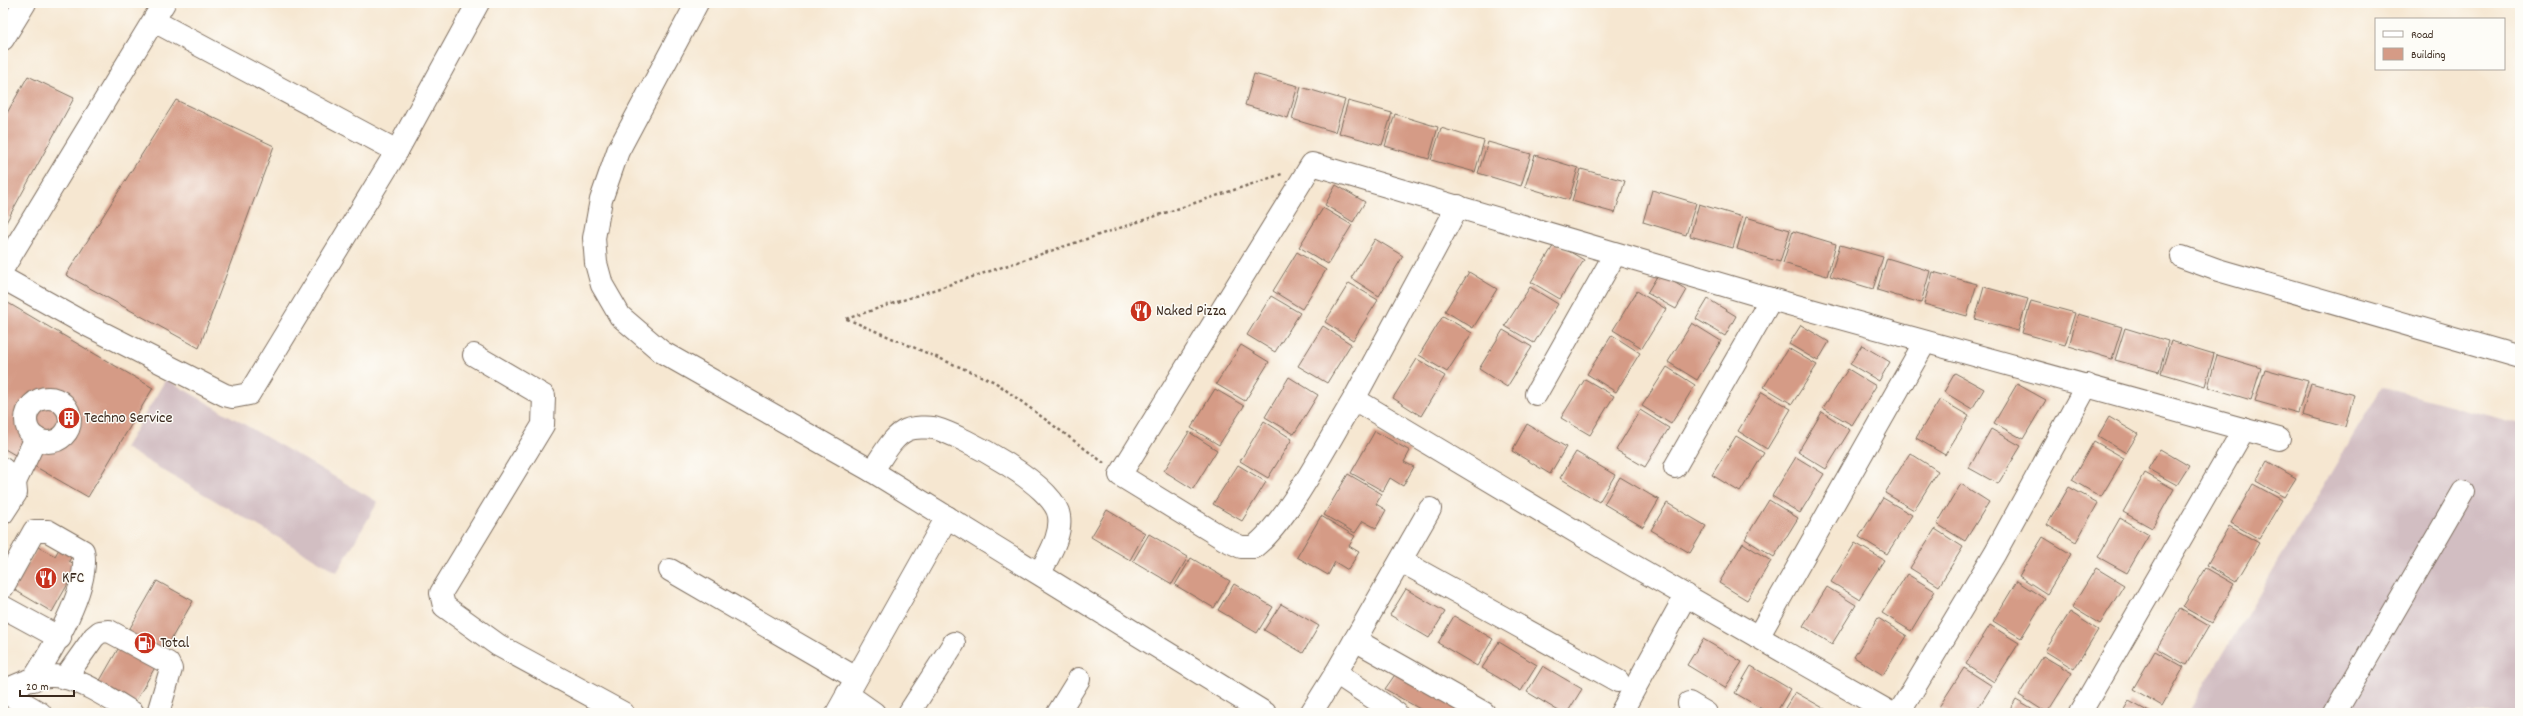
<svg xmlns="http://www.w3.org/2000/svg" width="2523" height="716" viewBox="0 0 2523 716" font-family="Dekko,sans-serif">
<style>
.industrial{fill:#d2bec2}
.building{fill:#d59b86}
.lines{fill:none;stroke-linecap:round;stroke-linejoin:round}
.minor-casing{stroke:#7c6c5d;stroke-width:24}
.highway-casing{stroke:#7c6c5d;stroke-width:24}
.path{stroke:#7c6c5d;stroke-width:2.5;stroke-dasharray:3 3;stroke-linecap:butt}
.minor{stroke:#fff;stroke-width:22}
.highway{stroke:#fff;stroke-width:22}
.labels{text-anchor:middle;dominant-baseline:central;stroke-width:3;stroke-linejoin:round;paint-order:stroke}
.poi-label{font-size:16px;fill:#3b2a1e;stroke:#fdfcf7;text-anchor:start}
</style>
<rect width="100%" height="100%" fill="#fdfcf7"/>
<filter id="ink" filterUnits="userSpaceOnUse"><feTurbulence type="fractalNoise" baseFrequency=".025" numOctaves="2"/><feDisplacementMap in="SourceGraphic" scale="8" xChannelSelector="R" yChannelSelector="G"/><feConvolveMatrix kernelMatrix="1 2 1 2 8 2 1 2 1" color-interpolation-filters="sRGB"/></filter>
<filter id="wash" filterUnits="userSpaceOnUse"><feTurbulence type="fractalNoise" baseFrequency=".012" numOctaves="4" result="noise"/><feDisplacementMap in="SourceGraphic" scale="16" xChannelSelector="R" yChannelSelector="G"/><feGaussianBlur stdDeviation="0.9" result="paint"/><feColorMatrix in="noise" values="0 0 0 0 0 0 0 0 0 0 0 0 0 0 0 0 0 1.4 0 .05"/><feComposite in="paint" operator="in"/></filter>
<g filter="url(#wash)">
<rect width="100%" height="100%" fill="#f6e7d1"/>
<g class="industrial">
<polygon points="166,379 378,502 337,572 125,448"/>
<polygon points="2382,387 2520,424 2520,713 2188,713"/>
</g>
<g id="blocks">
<g class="building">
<polygon points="1254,74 1298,86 1288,118 1245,105"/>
<polygon points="28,76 74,98 3,228 3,120"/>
<polygon points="1301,87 1345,100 1335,132 1292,119"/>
<polygon points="176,100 274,146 199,348 66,275"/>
<polygon points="1348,101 1392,113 1382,145 1339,133"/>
<polygon points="1395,114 1438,127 1429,159 1385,146"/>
<polygon points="1441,128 1484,141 1475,172 1431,160"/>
<polygon points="1488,142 1531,154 1521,186 1478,173"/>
<polygon points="1535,155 1578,168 1569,200 1525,187"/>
<polygon points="1581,169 1625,181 1615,213 1572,201"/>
<polygon points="1336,185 1365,202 1353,222 1325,205"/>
<polygon points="1652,190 1696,203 1686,235 1643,222"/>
<polygon points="1699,204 1742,217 1733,248 1690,236"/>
<polygon points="1323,208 1352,225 1328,264 1299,247"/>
<polygon points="1746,217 1790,230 1780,262 1737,249"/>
<polygon points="1793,231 1836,244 1827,276 1783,263"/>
<polygon points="1375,239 1403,256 1379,296 1351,278"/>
<polygon points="1555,243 1584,260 1560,299 1531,282"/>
<polygon points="1840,245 1883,257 1873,289 1830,276"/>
<polygon points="1297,252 1326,270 1302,309 1273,291"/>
<polygon points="1887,258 1930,271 1921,303 1877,290"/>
<polygon points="1469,272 1497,289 1473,328 1445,311"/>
<polygon points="1933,272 1977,284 1967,316 1924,304"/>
<polygon points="1659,273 1687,290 1676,309 1647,293"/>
<polygon points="1349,283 1378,300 1353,340 1325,322"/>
<polygon points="1530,287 1558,304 1534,343 1505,326"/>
<polygon points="1984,287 2028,299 2018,331 1975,319"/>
<polygon points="1637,291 1666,309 1642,348 1613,330"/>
<polygon points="1271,296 1300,313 1275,352 1247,335"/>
<polygon points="1708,299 1736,316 1725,336 1696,319"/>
<polygon points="3,300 153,388 88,497 3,448"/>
<polygon points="2031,301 2075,313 2065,345 2022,333"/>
<polygon points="2078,314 2122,327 2112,359 2069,346"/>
<polygon points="1443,316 1472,333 1447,372 1419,355"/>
<polygon points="1692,323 1721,341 1697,380 1668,362"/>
<polygon points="1801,325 1829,342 1818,361 1789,344"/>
<polygon points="1323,326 1351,344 1327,383 1298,366"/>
<polygon points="2125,328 2168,341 2159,372 2115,360"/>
<polygon points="1503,330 1532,347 1507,387 1479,369"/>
<polygon points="1612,335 1640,353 1616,392 1587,374"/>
<polygon points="2171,341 2214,354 2205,386 2161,373"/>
<polygon points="1241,345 1269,362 1245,401 1216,384"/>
<polygon points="1862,345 1890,362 1879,381 1850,364"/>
<polygon points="1788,348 1817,365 1792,404 1764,387"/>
<polygon points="2217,355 2261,368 2251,400 2208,387"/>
<polygon points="1417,359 1445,376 1421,416 1393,398"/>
<polygon points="1667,367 1695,385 1671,424 1642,406"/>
<polygon points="1848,369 1876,386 1852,425 1823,408"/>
<polygon points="2265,369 2308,381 2298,413 2255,401"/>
<polygon points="1955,373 1984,389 1972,409 1944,392"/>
<polygon points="1289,377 1318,395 1294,434 1265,417"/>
<polygon points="1585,379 1614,396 1590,435 1561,418"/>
<polygon points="2311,383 2354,395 2345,427 2302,415"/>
<polygon points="2017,384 2046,400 2023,439 1994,423"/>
<polygon points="1215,389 1244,406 1219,445 1191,428"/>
<polygon points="1762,392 1791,409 1767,449 1738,431"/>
<polygon points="1940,399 1969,416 1945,455 1916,438"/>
<polygon points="1640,410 1669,428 1645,467 1616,450"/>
<polygon points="1822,412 1850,430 1826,469 1798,452"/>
<polygon points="2109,417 2138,434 2126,453 2098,436"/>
<polygon points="1264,421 1292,439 1268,478 1240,461"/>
<polygon points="1527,424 1566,447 1550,474 1512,451"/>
<polygon points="1991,429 2021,446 1998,484 1969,468"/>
<polygon points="1375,431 1410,451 1404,462 1414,467 1403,486 1390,478 1383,491 1351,473"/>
<polygon points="1189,432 1217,450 1193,489 1164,471"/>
<polygon points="1736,436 1764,453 1740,492 1712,475"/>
<polygon points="2094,441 2124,458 2101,497 2072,480"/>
<polygon points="2160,449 2189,466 2177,485 2148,469"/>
<polygon points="1576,452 1615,475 1599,502 1560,478"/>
<polygon points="1910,453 1938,471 1914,510 1885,493"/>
<polygon points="1796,457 1824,474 1800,513 1772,496"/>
<polygon points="2267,461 2296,478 2284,497 2256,481"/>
<polygon points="1238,465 1266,482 1242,521 1213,504"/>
<polygon points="2145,473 2174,489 2152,528 2123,512"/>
<polygon points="1348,474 1382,494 1376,504 1386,510 1376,528 1363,521 1355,533 1324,515"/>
<polygon points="1620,477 1659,500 1643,527 1604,504"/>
<polygon points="1961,484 1989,502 1965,541 1937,524"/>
<polygon points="2253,484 2282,500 2259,539 2231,523"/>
<polygon points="2069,487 2098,503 2076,542 2047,525"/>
<polygon points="1883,498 1912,515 1887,554 1859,537"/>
<polygon points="1769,500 1798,518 1774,557 1745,539"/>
<polygon points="1667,503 1706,526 1690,553 1651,530"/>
<polygon points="1107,510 1145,533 1130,560 1091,537"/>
<polygon points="1321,516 1355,536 1349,546 1359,552 1348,570 1335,562 1328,575 1297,557"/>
<polygon points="2120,518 2149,535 2127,573 2098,557"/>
<polygon points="2229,526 2259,543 2236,582 2207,565"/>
<polygon points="1935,529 1963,547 1939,586 1910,568"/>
<polygon points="1149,534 1188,557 1172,584 1133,561"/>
<polygon points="2043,537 2071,554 2047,594 2019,576"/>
<polygon points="1743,543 1771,561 1747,600 1719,583"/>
<polygon points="1855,543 1884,560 1859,599 1831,582"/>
<polygon points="62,544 75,551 69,561 78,566 52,612 13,589 38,547 55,556"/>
<polygon points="1191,558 1230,581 1214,608 1175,585"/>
<polygon points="2096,568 2124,585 2100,624 2072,607"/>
<polygon points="2206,568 2234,584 2212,623 2183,607"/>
<polygon points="1907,574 1935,591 1911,631 1882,613"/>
<polygon points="157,581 193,601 134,704 98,684"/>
<polygon points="2017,581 2045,599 2021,638 1993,621"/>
<polygon points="1234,584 1273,607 1257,633 1218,610"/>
<polygon points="1827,587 1856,605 1832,644 1803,626"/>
<polygon points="1406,589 1445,612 1429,638 1390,615"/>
<polygon points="1281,604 1319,626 1303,653 1264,630"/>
<polygon points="2180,609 2209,626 2186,665 2157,648"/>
<polygon points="2070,612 2098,630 2074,669 2045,651"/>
<polygon points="1454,616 1493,639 1477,666 1438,643"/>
<polygon points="1878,618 1907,636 1883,675 1854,657"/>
<polygon points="1990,625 2019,643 1994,682 1966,664"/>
<polygon points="1703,639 1742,662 1725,688 1687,665"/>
<polygon points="1499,642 1537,665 1521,691 1482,668"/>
<polygon points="2155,651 2184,667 2162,706 2133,689"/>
<polygon points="2043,656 2072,673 2047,713 2019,695"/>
<polygon points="1543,666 1582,689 1567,713 1562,713 1527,692"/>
<polygon points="1751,666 1790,689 1776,713 1769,713 1735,693"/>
<polygon points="1964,668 1992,686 1975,713 1949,713 1939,707"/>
<polygon points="1399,669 1481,713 1427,713 1385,689"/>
<polygon points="1795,692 1832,713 1782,713"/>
<polygon points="2016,699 2040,713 2008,713"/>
<polygon points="2129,701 2151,713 2122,713"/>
</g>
</g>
</g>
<g filter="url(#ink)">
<use href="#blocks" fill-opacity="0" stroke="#7c6c5d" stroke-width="1"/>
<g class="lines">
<g class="minor-casing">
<g id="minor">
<polyline points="697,3 618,151 601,200 594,238 596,263 602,285 620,316 662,352 872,471 1265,713"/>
<polyline points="154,21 397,151"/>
<polyline points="3,39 25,3"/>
<polyline points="1458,206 1354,399 1608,551 1891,713"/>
<polyline points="2182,257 2218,270 2520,357"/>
<polyline points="3,268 164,3"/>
<polyline points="3,278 89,326 225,395 233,397 249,394 397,151 478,3"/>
<polyline points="474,355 544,396 543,425 441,593 444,606 498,645 623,713"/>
<polyline points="1536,394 1615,254"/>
<circle cx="48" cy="420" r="22"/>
<path d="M 1354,399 C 1331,436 1287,523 1254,547 L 1241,547 L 1226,540 L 1120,475 L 1312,164 L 1771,299 L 2279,439"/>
<polyline points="1675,467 1771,299"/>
<polyline points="3,469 15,482 16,493 3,513"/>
<path d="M 872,471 C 882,458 892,436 907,430 C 914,427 928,427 934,428 C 963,436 1055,485 1059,516 C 1062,536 1048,556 1040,573"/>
<polyline points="15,482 36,438"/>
<polyline points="1401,561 1618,681"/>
<polyline points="670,570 856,678"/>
<path d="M 3,587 L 34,531 L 48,531 L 83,551 C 91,586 52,650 33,680"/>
<polyline points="3,607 60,638"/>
<polyline points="1758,637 1925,342"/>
<polyline points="1355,640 1484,713"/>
<polyline points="1336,673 1396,713"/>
<polyline points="65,678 94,637 100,632 109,631 168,663 171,669 158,713"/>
<path d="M 3,691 C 18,685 37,675 53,676 C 76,676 114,701 133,713"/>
<polyline points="847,694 874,713"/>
<polyline points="1689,703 1706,713"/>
<polyline points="837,713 947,517"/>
<polyline points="909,713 954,643"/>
<polyline points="1058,713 1079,679"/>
<polyline points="1311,713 1336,673 1430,509"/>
<polyline points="1621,713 1686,595"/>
<polyline points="1899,713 1995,553 2087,385"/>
<polyline points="2080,713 2244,429"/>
<polyline points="2335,713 2463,492"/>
</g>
</g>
<g class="highway-casing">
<polyline id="highway" points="3,691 40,713"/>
</g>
<g class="path">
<polyline points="846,319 1282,174"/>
<polyline points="847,319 995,382 1104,463"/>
</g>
<use href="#minor" class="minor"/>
<use href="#highway" class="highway"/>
</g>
</g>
<defs>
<g id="restaurant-disc" transform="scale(1.15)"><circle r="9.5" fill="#c8321e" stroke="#fdfcf7"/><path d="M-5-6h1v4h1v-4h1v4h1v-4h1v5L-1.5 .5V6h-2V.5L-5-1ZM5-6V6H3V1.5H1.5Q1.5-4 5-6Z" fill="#fff"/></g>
<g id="building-disc" transform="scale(1.15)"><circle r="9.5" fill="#c8321e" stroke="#fdfcf7"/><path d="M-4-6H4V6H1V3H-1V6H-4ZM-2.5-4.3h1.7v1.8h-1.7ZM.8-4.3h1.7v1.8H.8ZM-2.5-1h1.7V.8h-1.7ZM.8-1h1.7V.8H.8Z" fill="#fff"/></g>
<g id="fuel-disc" transform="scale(1.15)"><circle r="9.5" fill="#c8321e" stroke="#fdfcf7"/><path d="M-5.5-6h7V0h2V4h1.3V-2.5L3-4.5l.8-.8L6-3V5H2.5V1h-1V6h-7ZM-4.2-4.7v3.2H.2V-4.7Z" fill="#fff"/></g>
</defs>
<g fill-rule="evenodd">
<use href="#restaurant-disc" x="1141" y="311"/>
<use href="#building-disc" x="69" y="418"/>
<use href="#restaurant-disc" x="46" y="578"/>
<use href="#fuel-disc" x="145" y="643"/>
</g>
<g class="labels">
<g class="poi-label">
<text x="1156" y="311">Naked Pizza</text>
<text x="84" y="418">Techno Service</text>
<text x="62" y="578">KFC</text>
<text x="160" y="643">Total</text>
</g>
</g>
<rect width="2523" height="716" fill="none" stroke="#fdfcf7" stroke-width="16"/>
<rect x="2375" y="18" width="130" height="52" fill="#fdfcf7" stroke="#afa8a0"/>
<rect x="2383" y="31" width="20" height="6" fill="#ffffff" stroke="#afa8a0"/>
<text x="2411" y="38" font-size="12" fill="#3b2a1e">Road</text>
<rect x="2383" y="48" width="20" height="12" fill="#d59b86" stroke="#afa8a0"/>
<text x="2411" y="58" font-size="12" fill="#3b2a1e">Building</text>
<path d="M20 690v6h54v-6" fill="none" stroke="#3b2a1e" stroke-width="2"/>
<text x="26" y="690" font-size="12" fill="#3b2a1e" stroke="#fdfcf7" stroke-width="3" paint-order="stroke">20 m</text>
</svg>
